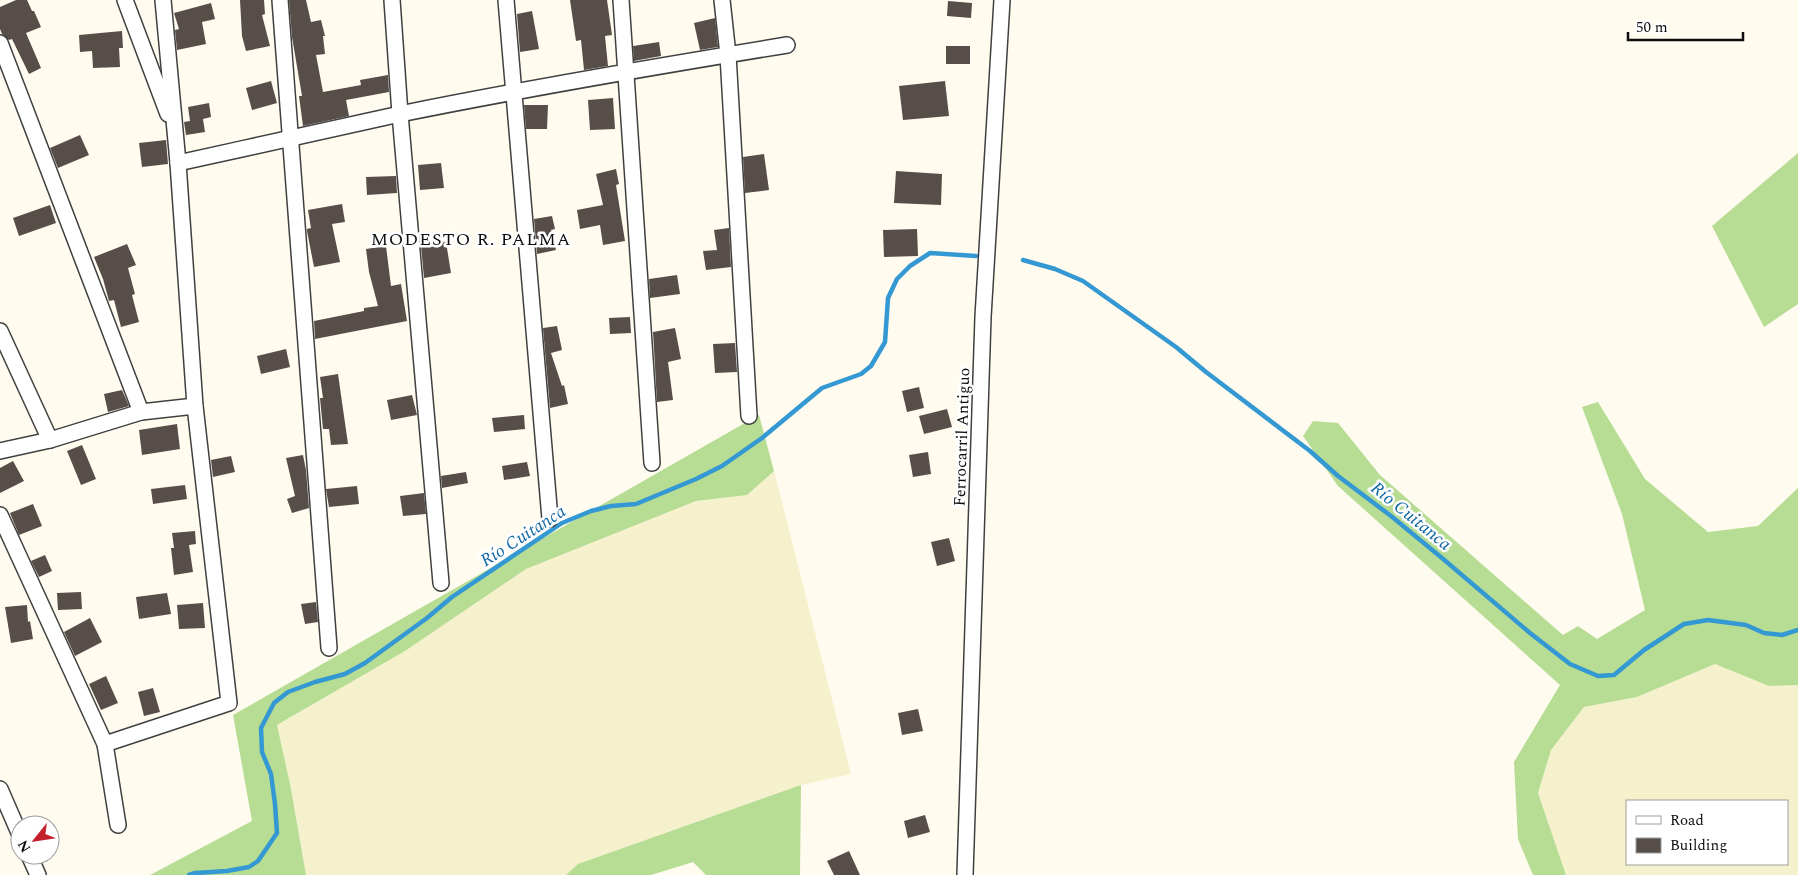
<svg xmlns="http://www.w3.org/2000/svg" width="1798" height="875" viewBox="0 0 1798 875" font-family="Spectral,serif">
<style>
.farmland{fill:#f6f1cd;fill-rule:evenodd}
.forest{fill:#b7dc94}
.lines{fill:none;stroke-linecap:round;stroke-linejoin:round}
.stream{stroke:#3498d3;stroke-width:4.5}
.building{fill:#574e49}
.street-casing{stroke:#404040;stroke-width:18}
.street{stroke:#fff;stroke-width:15}
.labels{text-anchor:middle;dominant-baseline:central;stroke-width:5;stroke-linejoin:round;paint-order:stroke}
.street-label{font-size:16px;fill:#0d0d0d;stroke:#fff}
.neighbourhood-label{font-size:18px;letter-spacing:1px;fill:#0d0d0d;stroke:#fff}
.water-label{font-size:18px;font-style:italic;fill:#1168a4;stroke:#fff}
</style>
<rect width="100%" height="100%" fill="#fffbee"/>
<g class="farmland">
<polygon points="774,471 851,774 801,785 578,864 566,875 306,875 291,789 276,726 405,651 526,569 696,501 747,495"/>
<path d="M 1715,664 L 1769,686 L 1798,685 L 1798,875 L 1566,875 L 1538,793 L 1551,750 L 1584,707 L 1637,697 ZM 1627,801 L 1787,801 L 1787,864 L 1627,864 Z"/>
</g>
<g class="forest">
<polygon points="1798,153 1798,304 1764,327 1712,226"/>
<polygon points="1598,402 1645,479 1708,532 1758,526 1798,488 1798,685 1769,686 1715,664 1637,697 1584,707 1551,750 1538,793 1566,875 1533,875 1518,839 1514,762 1560,685 1338,486 1303,436 1313,421 1338,423 1380,475 1563,635 1578,626 1597,639 1645,610 1622,514 1582,407"/>
<polygon points="759,415 774,471 747,495 696,501 526,569 405,651 277,725 291,789 306,875 150,875 252,821 233,715"/>
<polygon points="801,785 800,875 706,875 693,862 651,875 566,875 578,864"/>
</g>
<g class="lines">
<g class="stream">
<polyline points="1023,260 1055,269 1083,281 1176,347 1206,372 1310,451 1338,476 1391,516 1442,558 1530,633 1570,664 1598,676 1614,675 1644,650 1684,624 1708,620 1746,625 1764,633 1782,635 1798,630"/>
<polyline points="189,875 195,873 227,871 249,867 258,861 277,833 275,804 271,774 262,752 261,728 274,703 288,692 315,682 345,674 365,663 427,618 452,597 562,523 591,511 611,506 636,504 696,479 722,466 762,438 822,388 861,374 871,366 885,342 888,298 897,279 910,266 930,253 976,256"/>
</g>
</g>
<g class="building">
<polygon points="16,0 27,0 32,11 34,11 41,27 26,33 41,68 29,74 12,39 9,40 2,34 0,29 0,7"/>
<polygon points="240,0 264,0 265,14 262,15 270,46 246,51 242,36"/>
<polygon points="289,0 306,0 311,22 321,20 325,36 323,36 325,54 316,55 323,92 361,85 360,80 388,75 389,92 346,100 349,116 303,126 299,96 302,96 292,37"/>
<polygon points="570,0 607,0 612,35 605,36 608,66 584,70 581,40 576,41"/>
<polygon points="948,1 972,3 971,18 947,16"/>
<polygon points="211,3 215,19 202,22 206,44 177,50 175,30 179,29 174,13"/>
<polygon points="532,11 539,49 520,52 517,14"/>
<polygon points="715,18 718,47 700,50 694,23"/>
<polygon points="122,31 123,48 119,48 120,67 93,68 92,51 80,52 79,35"/>
<polygon points="659,42 661,56 634,61 633,46"/>
<rect x="946" y="46" width="24" height="18"/>
<polygon points="271,81 277,103 252,110 246,88"/>
<polygon points="945,81 949,116 903,120 899,86"/>
<polygon points="613,98 615,129 590,130 588,100"/>
<polygon points="209,103 211,117 203,119 205,132 186,135 184,122 190,121 188,107"/>
<polygon points="524,105 548,105 547,129 526,129"/>
<polygon points="80,135 89,155 58,168 50,148"/>
<polygon points="166,140 168,164 142,167 139,143"/>
<polygon points="764,154 769,190 745,193 743,157"/>
<polygon points="441,163 444,188 420,190 418,165"/>
<polygon points="616,169 619,184 616,185 625,241 603,245 600,225 580,229 577,210 603,205 596,174"/>
<polygon points="896,171 942,174 941,205 894,203"/>
<polygon points="396,176 397,193 367,195 366,177"/>
<polygon points="342,204 345,222 332,224 340,262 314,267 307,231 307,229 311,228 308,210"/>
<polygon points="50,205 56,223 19,236 13,218"/>
<polygon points="552,216 555,229 551,230 556,250 537,254 534,219"/>
<polygon points="729,228 731,267 706,270 703,251 717,250 714,230"/>
<polygon points="917,229 918,256 884,257 883,230"/>
<polygon points="446,242 451,273 424,278 421,246"/>
<polygon points="127,244 136,265 128,268 135,294 132,295 139,322 121,327 114,300 109,301 103,279 94,257"/>
<polygon points="386,246 391,286 401,284 407,321 315,339 314,321 364,311 364,308 378,306 369,272 366,249"/>
<polygon points="677,275 680,294 650,298 649,279"/>
<polygon points="630,317 631,333 610,334 609,318"/>
<polygon points="557,326 562,350 551,353 562,386 564,385 568,404 550,408 543,328"/>
<polygon points="675,328 681,359 668,362 673,400 657,402 653,332"/>
<polygon points="735,343 737,372 715,373 713,344"/>
<polygon points="286,349 290,367 261,374 257,356"/>
<polygon points="338,374 348,444 331,445 329,429 323,429 320,398 323,398 320,377"/>
<polygon points="919,387 924,408 907,412 902,391"/>
<polygon points="122,390 129,406 108,412 104,394"/>
<polygon points="412,395 417,415 391,420 387,400"/>
<polygon points="947,409 952,427 924,434 919,416"/>
<polygon points="524,415 525,429 494,432 492,418"/>
<polygon points="177,424 180,449 142,455 139,430"/>
<polygon points="82,445 96,479 81,485 67,451"/>
<polygon points="928,452 931,474 913,477 909,455"/>
<polygon points="303,455 306,470 309,508 292,513 287,499 295,496 286,458"/>
<polygon points="231,456 235,472 213,477 211,460"/>
<polygon points="13,461 24,481 0,493 0,468"/>
<polygon points="527,462 530,476 504,480 502,466"/>
<polygon points="466,472 468,483 442,488 441,476"/>
<polygon points="185,485 187,499 153,504 151,489"/>
<polygon points="357,486 359,504 329,507 326,489"/>
<polygon points="424,493 426,514 403,516 400,496"/>
<polygon points="33,504 42,526 19,535 10,513"/>
<polygon points="195,531 196,544 189,545 193,572 174,575 171,548 174,548 172,533"/>
<polygon points="949,538 955,561 937,566 931,542"/>
<polygon points="45,555 52,571 39,577 31,561"/>
<polygon points="81,592 82,609 58,610 57,593"/>
<polygon points="167,593 171,614 139,619 136,597"/>
<polygon points="316,602 318,622 305,624 301,604"/>
<polygon points="203,603 205,628 179,629 177,605"/>
<polygon points="27,605 28,622 30,621 33,639 11,643 5,607"/>
<polygon points="90,618 102,642 75,656 64,632"/>
<polygon points="106,676 118,703 101,710 89,684"/>
<polygon points="153,688 160,712 144,716 138,692"/>
<polygon points="918,709 923,731 902,735 898,713"/>
<polygon points="925,815 930,832 908,838 904,821"/>
<polygon points="849,851 860,875 834,875 827,861"/>
</g>
<g class="lines">
<g class="street-casing">
<g id="street">
<polyline points="125,0 168,114"/>
<polyline points="280,0 329,648"/>
<polyline points="392,0 400,114 441,583"/>
<polyline points="506,0 550,519"/>
<polyline points="621,0 652,463"/>
<polyline points="722,0 728,55 749,416"/>
<polyline points="0,43 141,412"/>
<path d="M 178,163 C 252,147 325,130 400,114 C 528,88 658,66 787,45"/>
<polyline points="0,331 50,440"/>
<polyline points="0,451 50,440 141,412 195,406"/>
<polyline points="0,515 105,744 118,825"/>
<polyline points="105,744 229,703 195,406 178,163 163,0"/>
<polyline points="0,789 20,835"/>
<polyline points="29,855 38,875"/>
<polyline points="965,875 983,317 1002,0"/>
</g>
</g>
<use href="#street" class="street"/>
</g>
<g class="labels">
<g class="street-label">
<text transform="translate(962 437) rotate(-88)">Ferrocarril Antiguo</text>
</g>
<g class="neighbourhood-label">
<text x="471" y="239">MODESTO R. PALMA</text>
</g>
<g class="water-label">
<text transform="translate(1411 516) rotate(39)">Río Cuitanca</text>
<text transform="translate(523 536) rotate(-33)">Río Cuitanca</text>
</g>
</g>
<rect x="1626" y="800" width="162" height="65" fill="#ffffff" stroke="#9e9e9e"/>
<rect x="1636" y="816" width="25" height="8" fill="#ffffff" stroke="#9e9e9e"/>
<text x="1670" y="825" font-size="15" fill="#0d0d0d">Road</text>
<rect x="1636" y="838" width="25" height="15" fill="#574e49" stroke="#9e9e9e"/>
<text x="1670" y="850" font-size="15" fill="#0d0d0d">Building</text>
<g transform="translate(35 840) rotate(240)"><circle r="24" fill="#ffffff" stroke="#9e9e9e"/>
<path d="M0-4L9 19L0 12L-9 19Z" fill="#c3202c"/>
<text y="-8" font-size="14" font-weight="bold" text-anchor="middle" fill="#0d0d0d">N</text>
</g>
<path d="M1628 32v8h115v-8" fill="none" stroke="#0d0d0d" stroke-width="2.5"/>
<text x="1636" y="32" font-size="15" fill="#0d0d0d" stroke="#ffffff" stroke-width="4" paint-order="stroke">50 m</text>
</svg>
